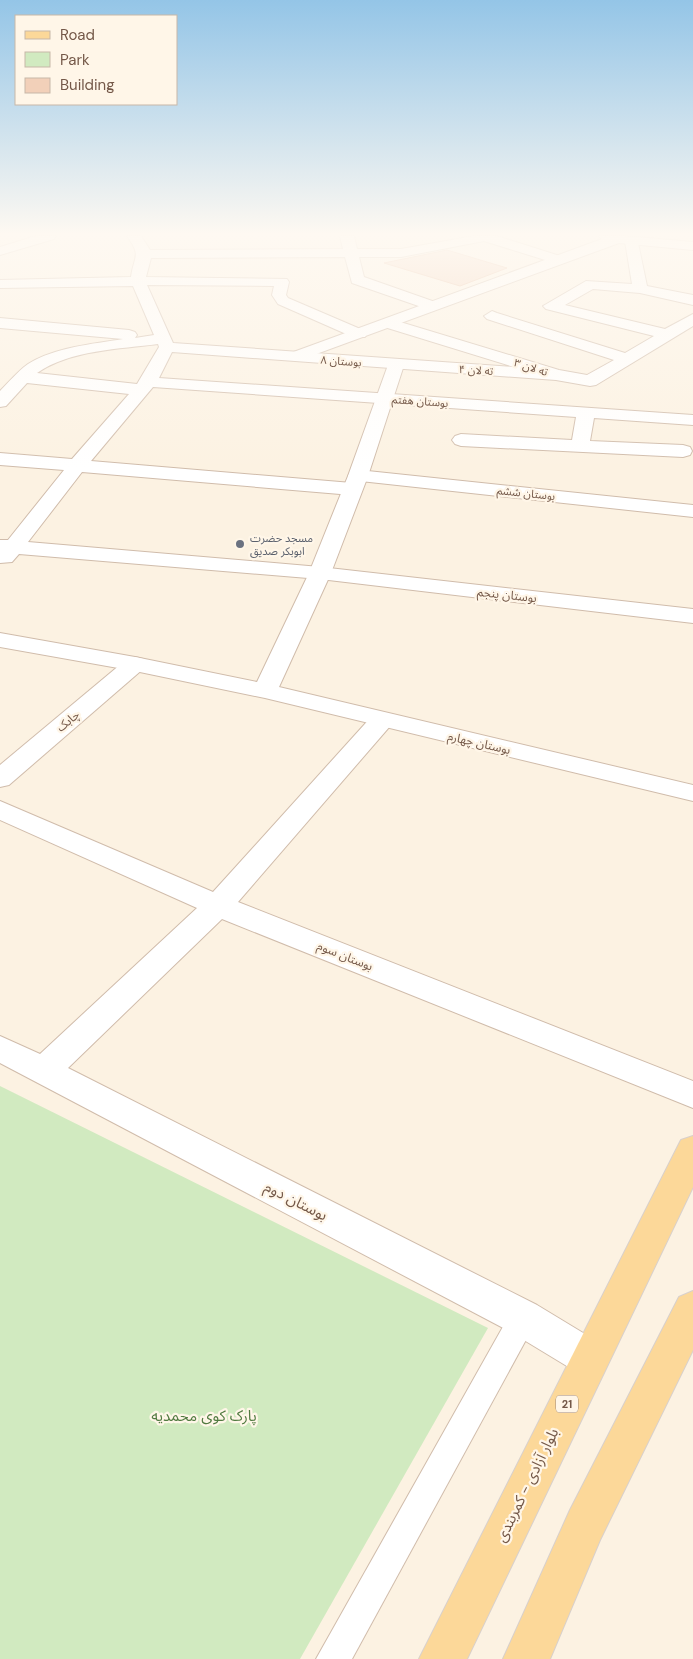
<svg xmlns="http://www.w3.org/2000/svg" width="693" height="1659" viewBox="0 0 693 1659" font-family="'DM Sans','Noto Sans Arabic',sans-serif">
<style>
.green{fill:#d1eac0}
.building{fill:#f2d0b9;stroke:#e5b799}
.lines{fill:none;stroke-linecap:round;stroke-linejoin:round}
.pedestrian-casing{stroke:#d0bcab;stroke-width:2}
.minor-casing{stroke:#d0bcab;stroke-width:2}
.tertiary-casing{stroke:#d0bcab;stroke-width:2}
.primary-casing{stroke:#d8d0cc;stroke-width:2}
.pedestrian{fill:#fff;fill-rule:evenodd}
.minor{fill:#fff;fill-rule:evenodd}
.tertiary{fill:#fff;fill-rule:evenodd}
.primary{fill:#fcd899;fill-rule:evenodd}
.worship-dot{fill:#6b7280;stroke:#fff6e8;stroke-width:2}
.labels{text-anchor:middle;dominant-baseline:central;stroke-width:4.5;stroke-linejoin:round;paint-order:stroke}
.far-street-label{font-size:11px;fill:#745848;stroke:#fff6e8}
.far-worship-label{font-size:11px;fill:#5b616d;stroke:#fff6e8;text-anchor:start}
.shield{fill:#fff6e8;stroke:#9e8778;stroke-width:1}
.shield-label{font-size:11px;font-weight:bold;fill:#745848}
.street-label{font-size:12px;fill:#745848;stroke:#fff6e8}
.near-street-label{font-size:15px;fill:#745848;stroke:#fff6e8}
.near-park-label{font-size:15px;fill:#517a40;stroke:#fff6e8}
</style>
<rect width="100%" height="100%" fill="#fcf2e2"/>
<polygon class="green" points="0,1086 488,1328 300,1659 0,1659"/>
<polygon class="building" points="447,250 507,268 460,286 384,263"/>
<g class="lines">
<g class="pedestrian-casing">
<polygon id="pedestrian" points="523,1305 533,1309 537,1318 533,1327 352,1659 316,1659 513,1309"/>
</g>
<g class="minor-casing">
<g id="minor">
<polygon points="36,236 56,236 54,239 0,255 0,247"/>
<path d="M 127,236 L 141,236 L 150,250 L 343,249 L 340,236 L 354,236 L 357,249 L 401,249 L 474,236 L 497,236 L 563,257 L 565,260 L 558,264 L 484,241 L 401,257 L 359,257 L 364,277 L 438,303 L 441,306 L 433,311 L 352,283 L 345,257 L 151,258 L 146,277 L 287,279 L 289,282 L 286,295 L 288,298 L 365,331 L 367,334 L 365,337 L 353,337 L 278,304 L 272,295 L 274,286 L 147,285 L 173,343 L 514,367 L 381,326 L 379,323 L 387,318 L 559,370 L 587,375 L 614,360 L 487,319 L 484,316 L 492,311 L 497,313 L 625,353 L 654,336 L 546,309 L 543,306 L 586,281 L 632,284 L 625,241 L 632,237 L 637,238 L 647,286 L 693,295 L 693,305 L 640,293 L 593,289 L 565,305 L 665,329 L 693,314 L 693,326 L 596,385 L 590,386 L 556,380 L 172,352 L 159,378 L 693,415 L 693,425 L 594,418 L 590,441 L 683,445 L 690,447 L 692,451 L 690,455 L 683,457 L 461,446 L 455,444 L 452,440 L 455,436 L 461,434 L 572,440 L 576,417 L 153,387 L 91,461 L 352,483 L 359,485 L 362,489 L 359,493 L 352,495 L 82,472 L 28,542 L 320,567 L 693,609 L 693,623 L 320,579 L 19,554 L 12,562 L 0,563 L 0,540 L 8,540 L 64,470 L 0,465 L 0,453 L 72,459 L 129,394 L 27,383 L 6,406 L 0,407 L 0,391 C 9,382 17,372 28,364 C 55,347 93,344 123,339 L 0,328 L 0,318 L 129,330 L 135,332 L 137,335 L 135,338 L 154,335 L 133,286 L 0,288 L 0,280 L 131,277 C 134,255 142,257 127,236 ZM 158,344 L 159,347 L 137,384 L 37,373 C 70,350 120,349 158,344 Z"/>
<polygon points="358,470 693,505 693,517 351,480 348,476 351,472"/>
<polygon points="135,657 143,659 147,664 143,669 9,785 0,787 0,765 127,659"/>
<polygon points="382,713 391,715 394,720 391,725 238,902 693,1081 693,1108 222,919 68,1068 537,1305 603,1345 609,1358 603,1371 589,1377 575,1371 509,1331 0,1063 0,1036 40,1054 197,908 0,820 0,801 213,892 373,715"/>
</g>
</g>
<g class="tertiary-casing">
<g id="tertiary">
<polygon points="598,236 625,236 693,242 693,250 619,243 300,360 288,360 286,357 288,354 602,239"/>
<polygon points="396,360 402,361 404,365 368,476 331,573 279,687 693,785 693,801 265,698 135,671 0,647 0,633 135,657 257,682 309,573 348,476 388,365 390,361"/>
</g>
</g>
<g class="primary-casing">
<g id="primary">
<polygon points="693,1136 693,1187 467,1659 419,1659 681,1140"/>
<polygon points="693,1291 693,1350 600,1540 550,1659 503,1659 570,1510 679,1297"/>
</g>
</g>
<use href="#pedestrian" class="pedestrian"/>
<use href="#minor" class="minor"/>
<use href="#tertiary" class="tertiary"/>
<use href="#primary" class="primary"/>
</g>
<linearGradient id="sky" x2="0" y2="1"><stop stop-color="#94c5e7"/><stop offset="0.5" stop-color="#fef9f2"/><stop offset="1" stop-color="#fef9f2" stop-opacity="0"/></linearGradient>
<rect width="693" height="468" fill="url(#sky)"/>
<circle class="worship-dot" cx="240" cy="544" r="5"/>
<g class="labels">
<g class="far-street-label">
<text transform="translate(341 361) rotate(4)">بوستان ۸</text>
<text transform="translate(531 367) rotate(17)">ته لان ۳</text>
<text transform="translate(476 370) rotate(3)">ته لان ۴</text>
<text transform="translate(420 401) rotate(4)">بوستان هفتم</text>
<text transform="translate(526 493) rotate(6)">بوستان ششم</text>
</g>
<g class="far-worship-label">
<text x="250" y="538">مسجد حضرت<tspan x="250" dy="13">ابوبکر صدیق</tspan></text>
</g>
<rect class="shield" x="556" y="1395.5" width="22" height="17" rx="4"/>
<g class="shield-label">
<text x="567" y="1404">21</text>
</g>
<g class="street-label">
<text transform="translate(507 595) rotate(6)">بوستان پنجم</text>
<text transform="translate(68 721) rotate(-40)">چابک</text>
<text transform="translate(479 743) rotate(13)">بوستان چهارم</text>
<text transform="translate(345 956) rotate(22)">بوستان سوم</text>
</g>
<g class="near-street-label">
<text transform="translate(296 1201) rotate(27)">بوستان دوم</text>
<text transform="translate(527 1485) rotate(-64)">بلوار آزادی - کمربندی</text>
</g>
<g class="near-park-label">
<text x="204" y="1416">پارک کوی محمدیه</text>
</g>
</g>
<rect x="15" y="15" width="162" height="90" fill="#fff6e8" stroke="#c7b7a8"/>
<rect x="25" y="31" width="25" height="8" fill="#fcd899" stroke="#c7b7a8"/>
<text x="60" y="40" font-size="15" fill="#745848">Road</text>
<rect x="25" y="52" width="25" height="15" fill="#d1eac0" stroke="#c7b7a8"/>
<text x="60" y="65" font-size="15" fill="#745848">Park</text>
<rect x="25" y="78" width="25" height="15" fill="#f2d0b9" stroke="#c7b7a8"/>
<text x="60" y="90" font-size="15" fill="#745848">Building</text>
</svg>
